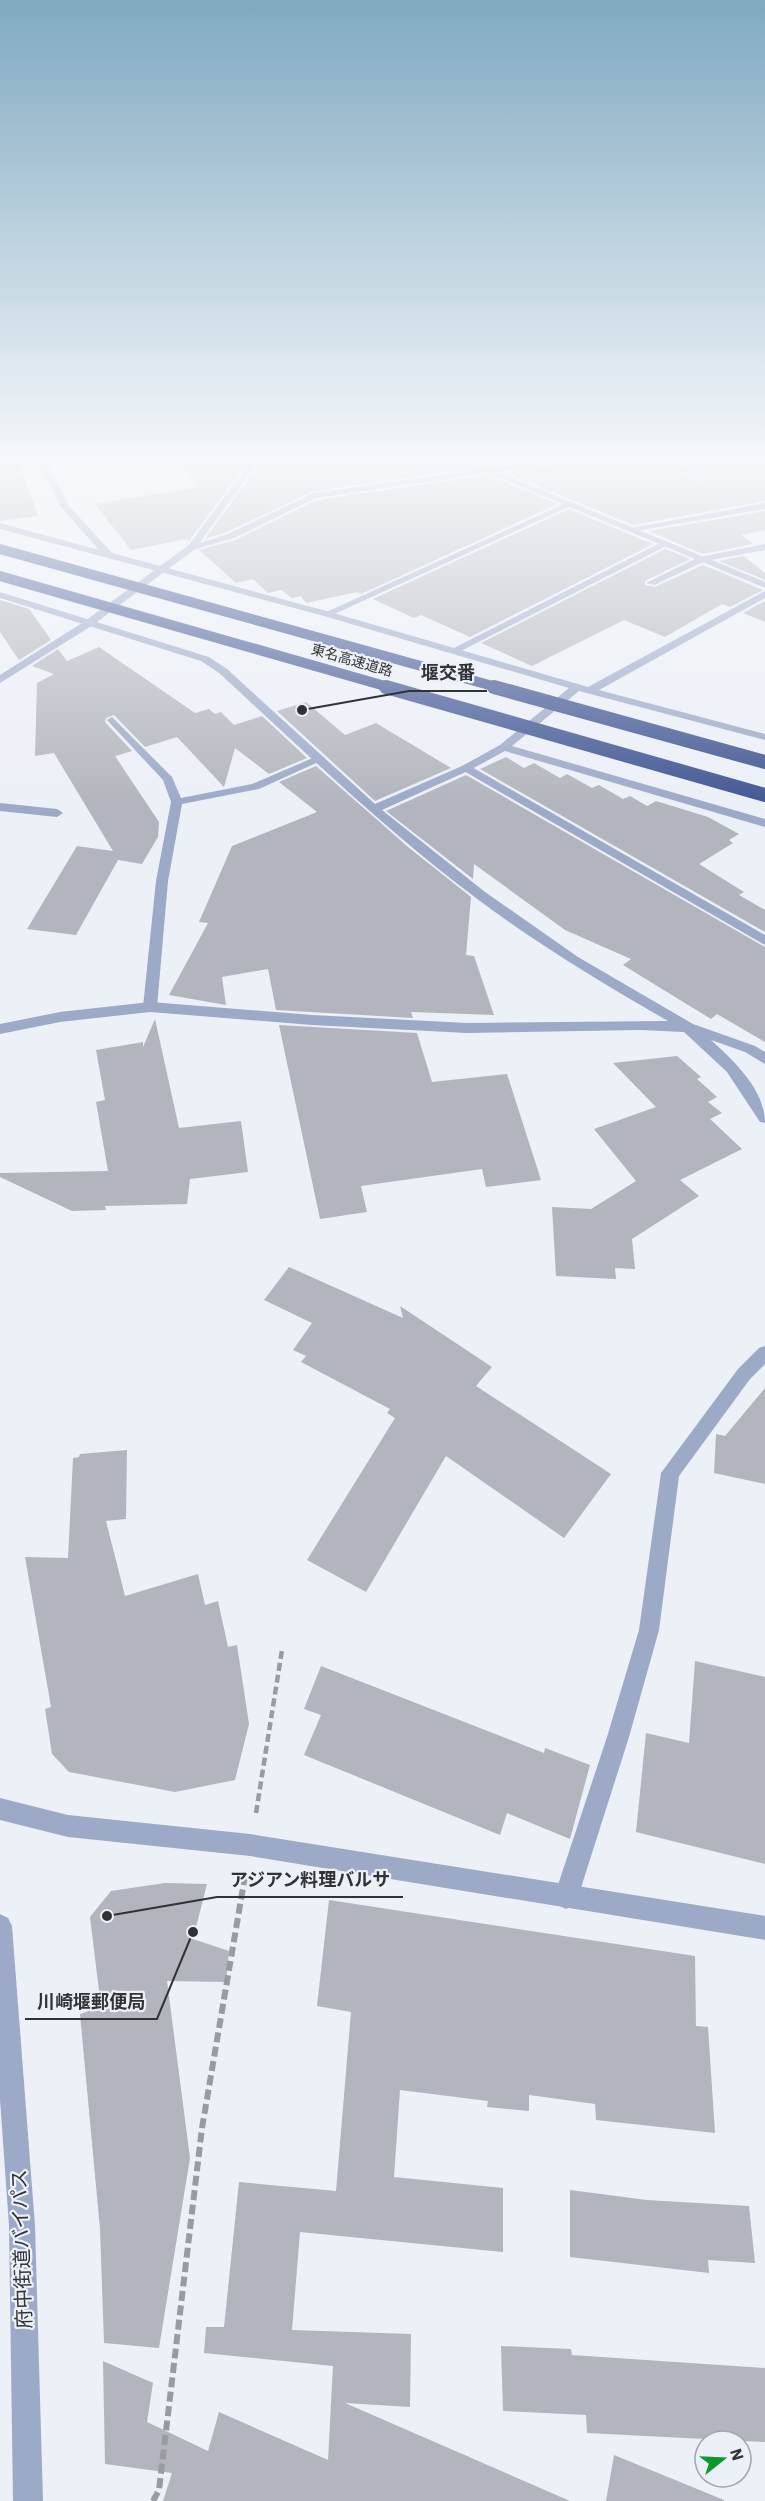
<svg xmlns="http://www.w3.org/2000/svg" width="765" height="2501" viewBox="0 0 765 2501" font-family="'IBM Plex Sans','Noto Sans JP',sans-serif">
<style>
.building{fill:#b2b5bd}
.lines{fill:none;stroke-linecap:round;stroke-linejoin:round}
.path-far1{stroke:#989ba0;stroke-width:4.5;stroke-dasharray:8 4;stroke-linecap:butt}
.path{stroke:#989ba0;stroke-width:6;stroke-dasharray:10 4.5;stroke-linecap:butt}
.service{fill:#9ca9c7;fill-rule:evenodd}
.minor{fill:#9ca9c7;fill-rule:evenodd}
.tertiary{fill:#9ca9c7;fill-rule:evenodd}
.motorway-bridge-far1{stroke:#415693;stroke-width:10}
.motorway-bridge{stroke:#415693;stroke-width:14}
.labels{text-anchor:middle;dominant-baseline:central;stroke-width:4.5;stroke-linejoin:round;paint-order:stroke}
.far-street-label{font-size:14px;fill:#313235;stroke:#ecf0f7}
.near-street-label{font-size:20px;fill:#313235;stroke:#ecf0f7}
.leader{fill:none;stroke:#313235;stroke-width:2}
.callout-dot{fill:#313235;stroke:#ecf0f7;stroke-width:2}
.callout-label{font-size:18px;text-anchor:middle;font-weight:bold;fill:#313235;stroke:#ecf0f7;stroke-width:4.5;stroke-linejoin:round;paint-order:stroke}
</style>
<rect width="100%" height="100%" fill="#ecf0f7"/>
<g class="building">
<polygon points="0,458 18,458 38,516 0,521"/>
<polygon points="176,458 247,458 244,467 189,541 186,539 131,550 95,504 200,487"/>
<polygon points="259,458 482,458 489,466 314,491 227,532 205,539 256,469"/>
<polygon points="495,458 546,458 502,464"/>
<polygon points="581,458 657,458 699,481 707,476 673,458 765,458 765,501 633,525 506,473"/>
<polygon points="488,475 558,504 361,594 357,592 306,603 301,596 292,598 281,590 268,593 253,579 236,583 199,550 235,540 317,500"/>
<polygon points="569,509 653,544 470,637 421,615 414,618 373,599"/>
<polygon points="765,511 765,530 741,535 753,544 703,554 648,531"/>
<polygon points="665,549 690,559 645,581 645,585 655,587 703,565 763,590 730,607 722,604 665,637 624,620 532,666 481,643"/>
<polygon points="744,556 765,573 765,580 719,561"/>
<polygon points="0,600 29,609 51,640 19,660 0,632"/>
<polygon points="765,601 765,622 743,613"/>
<polygon points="99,647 195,713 209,709 215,714 221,712 234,725 262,716 307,758 269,774 235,748 224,787 177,737 145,747 114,715 106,718 105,722 132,751 115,756 159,822 158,837 142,864 118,860 76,935 27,929 77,846 113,851 54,753 35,756 37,683 54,674 32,666 58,649 67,661"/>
<polygon points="306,702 345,735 376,723 451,768 375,801 277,711"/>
<polygon points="506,757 524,768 534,763 560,778 567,774 592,788 599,785 623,799 630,796 647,806 656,801 708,817 739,834 729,840 733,843 699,864 744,892 739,895 765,910 765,932 480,769"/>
<polygon points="316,766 408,847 471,897 466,955 474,956 494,1015 411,1012 413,1018 276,1010 268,969 222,977 226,1005 169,995 208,923 199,922 232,846 317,812 279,782"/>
<polygon points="466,775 765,947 765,1042 717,1014 711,1019 623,965 631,959 565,930 474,864 473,879 386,811"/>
<polygon points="155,1019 179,1128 241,1121 248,1172 190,1179 187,1204 105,1206 106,1210 72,1211 0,1177 0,1173 108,1171 96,1102 105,1100 96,1050 143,1042 143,1047"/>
<polygon points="279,1025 417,1033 432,1082 507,1074 541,1180 486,1187 482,1169 361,1186 367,1212 320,1219"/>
<polygon points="677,1056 701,1077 697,1079 717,1097 708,1102 722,1113 710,1119 742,1149 680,1180 699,1196 632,1239 635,1269 615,1268 616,1279 556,1276 552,1207 591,1209 636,1181 594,1129 656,1107 613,1063"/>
<polygon points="289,1267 403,1318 400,1306 492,1367 476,1386 611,1474 564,1538 446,1456 366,1592 307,1560 395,1418 387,1413 390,1409 301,1362 306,1356 293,1350 312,1323 264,1300"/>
<polygon points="765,1388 765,1484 714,1473 716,1434 725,1436"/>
<polygon points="127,1450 126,1519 106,1521 125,1596 198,1574 205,1605 218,1601 228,1647 237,1645 249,1724 235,1780 175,1792 69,1772 52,1754 45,1709 51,1707 25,1557 68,1558 73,1458 79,1457 80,1454"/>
<polygon points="695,1661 765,1677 765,1864 636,1832 646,1733 689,1743"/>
<polygon points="321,1666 544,1753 545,1748 590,1765 570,1839 507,1813 500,1835 304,1755 321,1715 304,1709"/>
<polygon points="165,1883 207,1884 193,1939 229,1951 226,1982 167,1981 190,2158 159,2348 104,2343 100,2229 80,2014 101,2007 90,1917 111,1891"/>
<polygon points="329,1900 695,1956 696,2026 708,2027 715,2133 596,2120 595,2104 529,2095 529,2111 487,2107 488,2101 400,2090 394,2177 503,2188 503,2252 300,2232 292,2330 411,2334 410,2407 345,2403 570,2501 163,2501 172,2473 105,2464 103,2361 153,2383 147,2422 208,2451 219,2412 328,2460 333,2366 204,2353 206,2327 224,2327 239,2182 336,2191 351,2012 317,2006"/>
<polygon points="570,2190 647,2200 749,2206 755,2263 708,2260 709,2273 570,2257"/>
<polygon points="501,2346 571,2349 572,2355 765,2368 765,2442 587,2433 586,2415 503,2411"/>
<polygon points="614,2455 724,2500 724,2501 606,2501"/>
</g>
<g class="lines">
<polyline class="path-far1" points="256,1813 282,1650"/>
<polyline class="path" points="153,2501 159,2490 202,2128 245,1876"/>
<g class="service">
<polygon points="484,458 492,458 505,470 498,472"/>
<polygon points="659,458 669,458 705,477 698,479"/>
<polygon points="568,502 575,504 330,616 322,614"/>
<polygon points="765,503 765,509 630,532 626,529"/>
<polygon points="662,542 670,544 457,653 448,651"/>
<polygon points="765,544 765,550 705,561 654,585 646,583 699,557"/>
<polygon points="112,717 172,777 181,798 252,784 315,757 325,759 259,789 182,804 168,881 157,1007 150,1012 143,1007 156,881 171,802 163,780 107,720"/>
<polygon points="462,766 470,766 765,935 765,945 462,770"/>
<polygon points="0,803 57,809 63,813 57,817 0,811"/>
<polygon points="765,1346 765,1364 750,1379 679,1476 659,1630 629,1737 578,1897 574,1905 566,1909 558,1905 554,1897 607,1737 639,1630 661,1473 738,1369 759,1348"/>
</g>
<g class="minor">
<path d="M 36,458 L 44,458 L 69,506 L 112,553 L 330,612 L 588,687 L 765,591 L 765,598 L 599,690 L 765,734 L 765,740 L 579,691 L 512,746 L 765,819 L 765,827 L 505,751 L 470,770 L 382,810 L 485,892 L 578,957 L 693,1024 L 755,1046 L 765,1052 L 765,1064 L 745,1052 L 711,1040 C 735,1062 765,1090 765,1123 L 760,1122 L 727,1072 L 684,1032 L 640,1030 L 467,1033 L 312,1025 L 150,1012 L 60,1022 L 0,1034 L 0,1024 L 60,1012 L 150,1002 L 312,1015 L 467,1023 L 668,1021 C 602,983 537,944 476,898 C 385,830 303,750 219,673 L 201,661 L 0,598 L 0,592 L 209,657 L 227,669 L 375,804 L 462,766 L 500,745 L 569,688 L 324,616 L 0,529 L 0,523 L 99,550 L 61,507 Z"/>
<polygon points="560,458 579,458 498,472 765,582 765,588 488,473 316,498 234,538 192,550 187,547 228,534 314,493"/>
<polygon points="0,1798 68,1815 250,1834 765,1916 765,1940 250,1856 68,1837 0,1820"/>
</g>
<g class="tertiary">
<polygon points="249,458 257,458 254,468 195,549 93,625 0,683 0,675 85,621 189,545 246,468"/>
<polygon points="0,1914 8,1918 12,1926 35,2226 43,2501 13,2501 9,2226 0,2099"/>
</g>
<g class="motorway-bridge-far1">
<polyline points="0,549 500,688"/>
<polyline points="0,576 392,688"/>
</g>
<g class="motorway-bridge">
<polyline points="386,687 765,795"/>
<polyline points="494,687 765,762"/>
</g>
</g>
<linearGradient id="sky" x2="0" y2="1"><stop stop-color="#7fa9c0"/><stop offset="0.57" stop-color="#f6f8fb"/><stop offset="1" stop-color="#f6f8fb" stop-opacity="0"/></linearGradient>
<rect width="765" height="808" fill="url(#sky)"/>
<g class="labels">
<g class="far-street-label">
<text transform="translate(352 660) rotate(16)">東名高速道路</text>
</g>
<g class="near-street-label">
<text transform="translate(21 2249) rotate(-92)">府中街道バイパス</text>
</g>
</g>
<path class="leader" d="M302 710L409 691H487M107 1916L217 1897H403M193 1932L157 2019H25"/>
<g class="callout-dot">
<circle cx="302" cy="710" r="6"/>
<circle cx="107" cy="1916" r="6"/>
<circle cx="193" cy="1932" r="6"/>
</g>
<g class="callout-label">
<text x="448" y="679">堰交番</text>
<text x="310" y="1886">アジアン料理バルサ</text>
<text x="91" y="2008">川崎堰郵便局</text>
</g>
<g transform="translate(723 2459) rotate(72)"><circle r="28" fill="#ecf0f7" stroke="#a1a4a9" stroke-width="1.5"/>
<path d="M0-4.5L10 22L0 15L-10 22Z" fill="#0f982e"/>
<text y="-9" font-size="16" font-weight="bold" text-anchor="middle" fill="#313235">N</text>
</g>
</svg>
